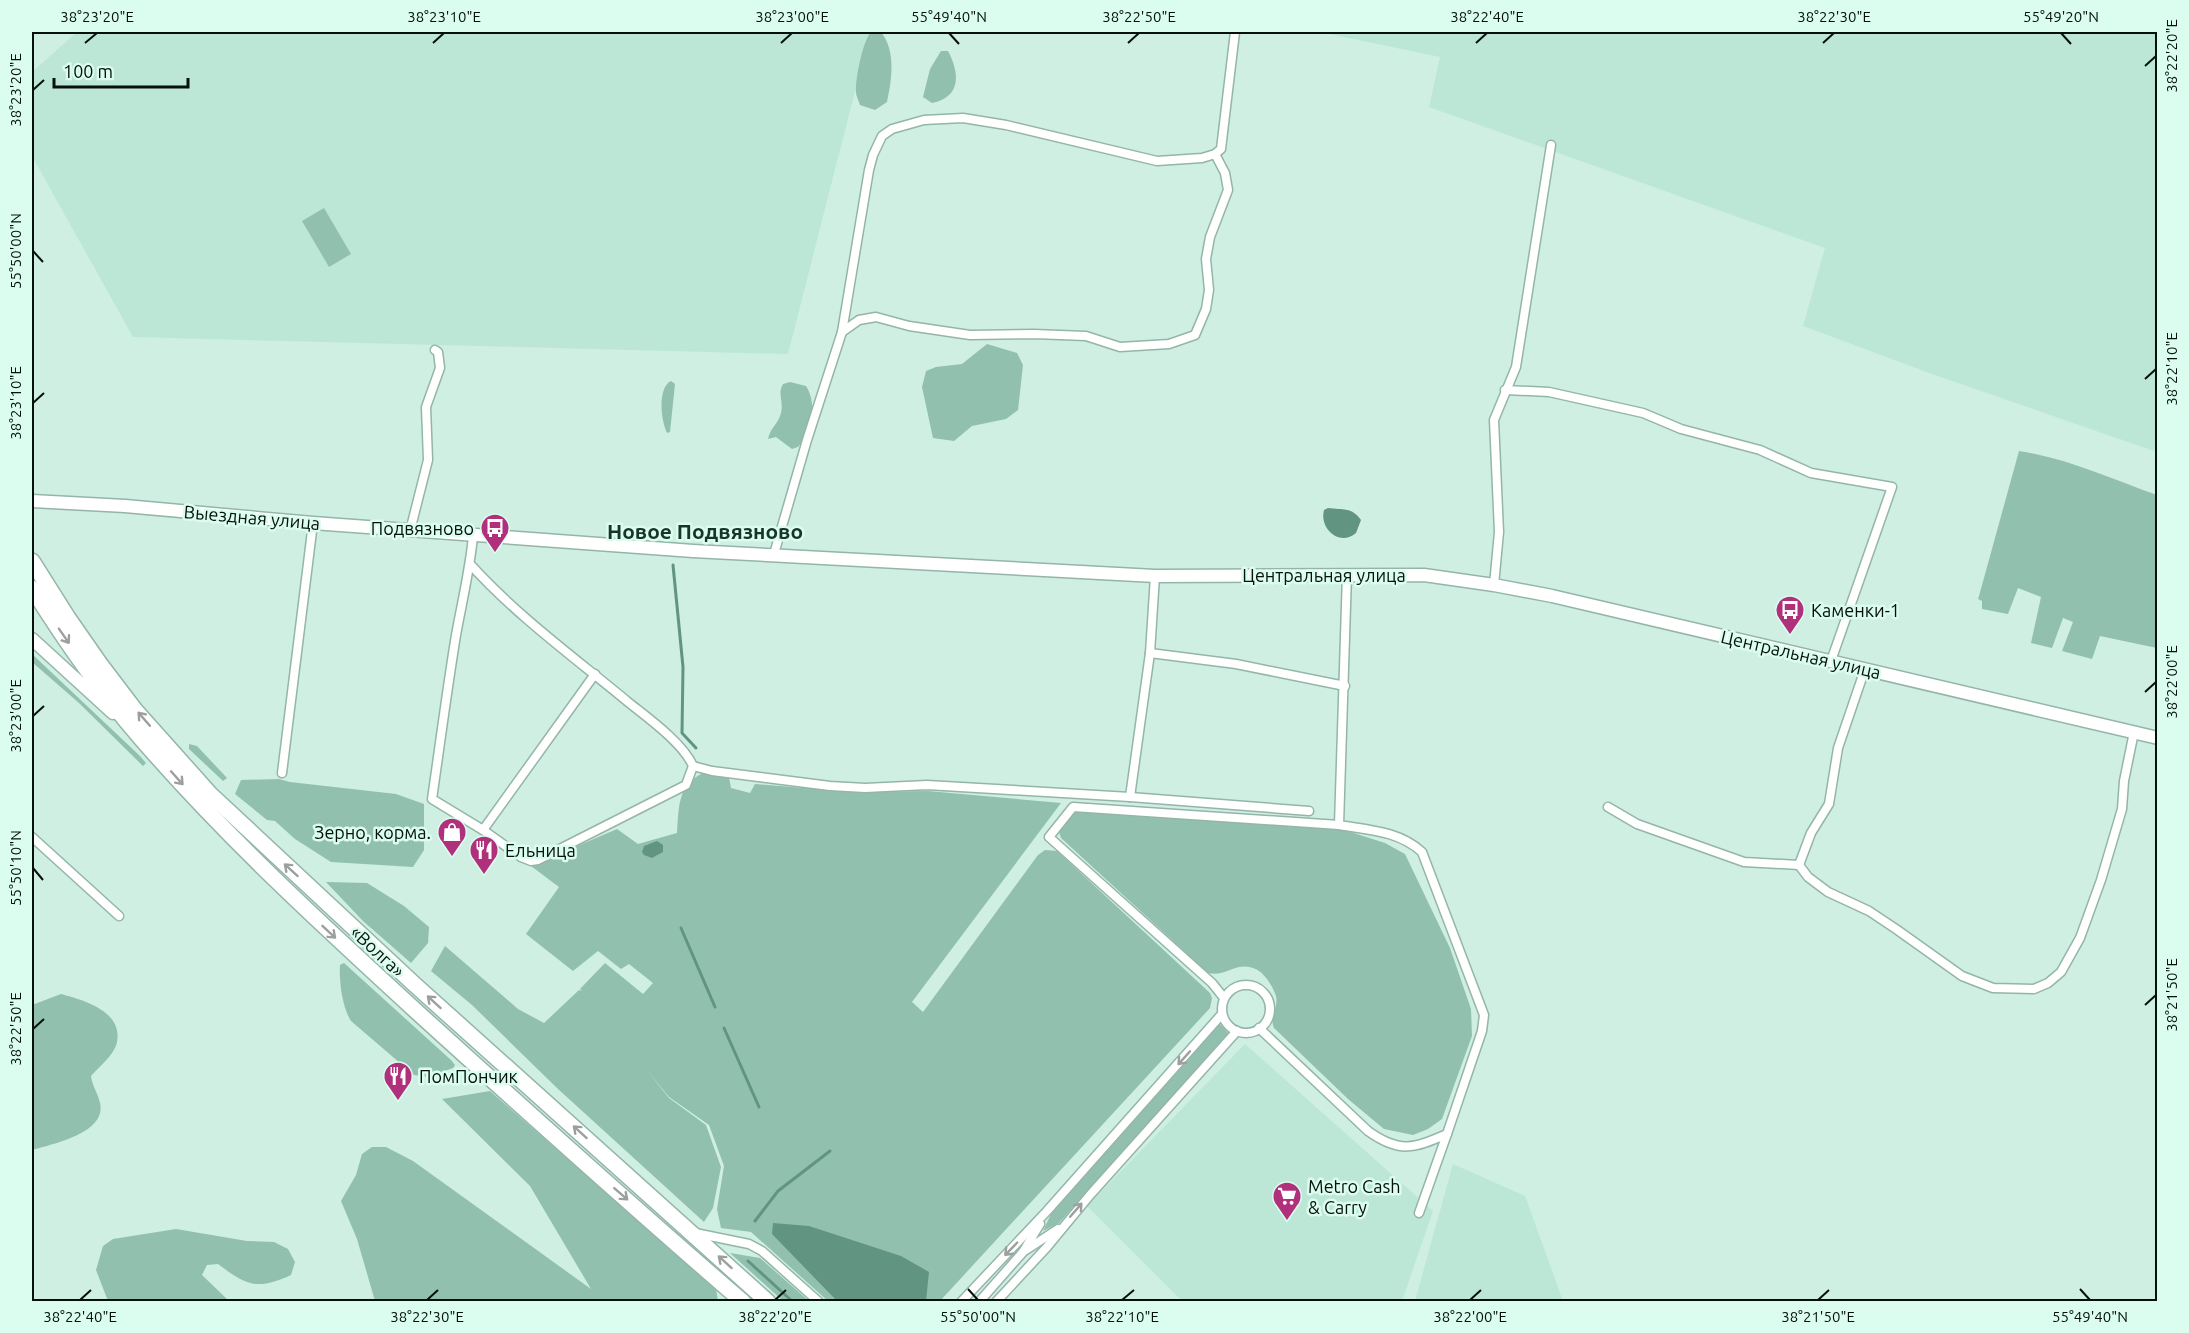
<svg xmlns="http://www.w3.org/2000/svg" width="2189" height="1333" viewBox="0 0 2189 1333" font-family="Ubuntu,sans-serif">
<style>
.built{fill:#bce7d6}
.green{fill:#92c0ae}
.water{fill:#629482}
.lines{fill:none;stroke-linecap:round;stroke-linejoin:round}
.stream{stroke:#629482;stroke-width:3}
.minor-casing{stroke:#94b5a8;stroke-width:11}
.secondary-casing{stroke:#94b5a8;stroke-width:15}
.trunk-casing{stroke:#94b5a8;stroke-width:18}
.minor{stroke:#fff;stroke-width:8}
.secondary{stroke:#fff;stroke-width:12}
.trunk{stroke:#fff;stroke-width:15}
.oneway{stroke:#9ba09e}
.ticks{fill:none;stroke:#06110d;stroke-width:2}
.labels{text-anchor:middle;dominant-baseline:central;stroke-width:5;stroke-linejoin:round;paint-order:stroke}
.street-label{font-size:18px;fill:#06110d;stroke:#dbfdef}
.poi-label{font-size:18px;fill:#06110d;stroke:#dbfdef;text-anchor:start}
.quarter-label{font-size:21px;font-weight:bold;fill:#18352b;stroke:#dbfdef}
.neatline{fill:none;stroke:#06110d;stroke-width:2}
.ticks-label{font-size:15px;text-anchor:middle;fill:#06110d}
</style>
<rect width="100%" height="100%" fill="#ceefe2"/>
<g class="built">
<polygon points="77,32 870,32 788,354 133,337 32,156 32,72"/>
<polygon points="1320,32 2157,32 2157,452 1932,374 1803,326 1825,248 1429,107 1440,57"/>
<polygon points="1245,1044 1433,1211 1402,1301 1183,1302 1087,1206"/>
<polygon points="1453,1164 1525,1196 1563,1301 1415,1301"/>
</g>
<g class="green">
<path d="M 871,32 L 881,32 C 896,51 892,79 887,102 L 875,110 L 860,105 C 859,101 856,96 856,92 C 855,80 863,40 871,32 Z"/>
<path d="M 941,51 L 948,51 C 960,74 961,97 932,103 L 923,97 L 930,69 Z"/>
<polygon points="324,208 351,254 329,267 302,221"/>
<polygon points="987,344 1017,353 1023,365 1018,410 1006,419 972,426 954,441 933,438 922,387 926,371 936,367 962,364"/>
<path d="M 671,381 L 675,384 L 670,432 L 667,433 C 661,421 657,388 671,381 Z"/>
<path d="M 790,382 L 806,386 C 818,404 811,431 798,447 L 792,449 L 776,437 L 768,439 C 770,428 779,423 781,413 C 784,402 777,393 783,384 Z"/>
<path d="M 2019,451 C 2067,458 2112,479 2157,495 L 2157,648 L 2100,636 L 2092,659 L 2062,651 L 2073,622 L 2063,618 L 2052,648 L 2031,643 L 2041,597 L 2018,588 L 2008,614 L 1982,609 L 1982,601 L 1978,599 L 1979,596 Z"/>
<polygon points="32,654 140,756 146,763 143,766 79,703 32,662"/>
<polygon points="189,744 197,746 227,778 223,781 189,749"/>
<path d="M 703,773 L 729,777 L 731,788 L 750,793 L 755,784 L 853,792 L 928,791 L 1061,803 L 912,1002 L 923,1012 L 1038,855 L 1045,850 L 1057,851 L 1210,993 L 1212,998 L 1210,1008 L 940,1301 L 829,1302 L 751,1232 L 721,1228 L 717,1209 L 724,1166 L 709,1125 L 669,1097 L 646,1069 L 669,1098 L 706,1125 L 721,1167 L 713,1208 L 704,1222 L 558,1089 L 472,1005 L 431,971 L 445,946 L 518,1009 L 544,1023 L 579,990 L 582,991 L 580,989 L 605,963 L 643,994 L 653,983 L 629,964 L 621,969 L 598,951 L 573,971 L 526,934 L 559,887 L 531,866 L 617,829 L 638,844 L 677,833 C 679,808 677,785 703,773 Z"/>
<polygon points="279,779 290,782 396,794 424,804 424,850 413,867 331,862 295,839 275,821 267,820 235,794 241,780"/>
<path d="M 1073,809 L 1341,829 L 1385,843 L 1405,854 L 1450,948 L 1471,1009 L 1472,1036 L 1442,1119 L 1428,1129 L 1413,1135 L 1384,1129 L 1348,1099 L 1274,1028 C 1269,1017 1279,1007 1276,996 C 1270,980 1259,963 1239,967 C 1227,970 1221,976 1208,973 L 1061,838 L 1059,832 Z"/>
<polygon points="326,882 367,883 404,906 429,927 428,943 411,963 363,921"/>
<path d="M 344,963 L 451,1060 L 455,1065 L 453,1068 L 428,1077 L 414,1075 L 351,1021 C 342,1007 339,981 340,965 Z"/>
<path d="M 61,994 C 83,1000 123,1011 117,1042 C 115,1054 99,1067 91,1076 C 92,1086 98,1093 100,1103 C 107,1133 52,1144 32,1150 L 32,1005 Z"/>
<polygon points="1220,1024 1229,1034 1059,1223 1043,1231 1051,1214"/>
<polygon points="490,1091 716,1289 718,1301 375,1301 357,1239 341,1201 356,1175 362,1154 372,1147 386,1147 413,1161 591,1289 530,1186 442,1099"/>
<path d="M 176,1229 L 247,1241 L 274,1242 L 288,1249 L 295,1262 L 291,1275 C 257,1291 246,1285 218,1264 L 207,1265 L 202,1275 L 229,1301 L 108,1301 L 96,1270 L 103,1246 L 113,1239 Z"/>
<polygon points="730,1253 760,1258 809,1301 783,1301"/>
</g>
<g class="water">
<path d="M 1328,508 C 1343,510 1352,507 1361,520 L 1356,533 C 1340,547 1319,529 1324,510 Z"/>
<polygon points="657,841 663,845 663,852 652,858 644,855 642,852 644,846"/>
<polygon points="773,1223 809,1226 901,1256 929,1272 926,1301 837,1301 772,1234"/>
</g>
<g class="lines">
<g class="stream">
<polyline points="673,565 683,667 682,733 696,748"/>
<polyline points="681,928 715,1007"/>
<polyline points="724,1028 759,1107"/>
<polyline points="755,1221 778,1191 830,1151"/>
<polyline points="748,1261 793,1302"/>
</g>
<g class="minor-casing">
<g id="minor">
<polyline points="842,332 859,320 876,317 909,326 970,335 1034,334 1086,336 1120,347 1169,344 1195,335 1206,309 1209,290 1206,259 1210,237 1228,190 1225,173 1215,154"/>
<polyline points="1505,390 1549,392 1643,413 1681,429 1760,450 1811,473 1892,487 1831,661"/>
<polyline points="410,531 428,460 426,407 440,368 438,352 435,350"/>
<polyline points="774,554 807,440 842,332 869,170 873,155 882,136 892,129 924,120 963,118 1006,125 1157,161 1202,158 1215,154 1221,149 1235,32"/>
<path d="M 470,564 C 517,616 575,658 628,702 C 648,718 683,743 693,766 L 686,785 L 538,860 L 531,861 L 521,857 L 483,830 L 432,799 C 440,744 447,690 456,635 C 462,602 470,569 473,536"/>
<path d="M 1347,574 L 1339,825 C 1369,830 1399,831 1422,852 L 1484,1015 L 1482,1031 L 1447,1134"/>
<polyline points="1494,585 1499,532 1494,420 1516,367 1551,145"/>
<polyline points="1150,653 1236,664 1345,686"/>
<polyline points="693,766 712,771 830,786 865,788 927,785 1130,797 1309,811"/>
<polyline points="282,773 313,523"/>
<polyline points="1130,797 1150,653 1155,576"/>
<polyline points="1608,807 1637,824 1744,862 1799,865 1811,833 1829,804 1838,748 1865,669"/>
<polyline points="483,830 595,674"/>
<polyline points="32,837 119,916"/>
<polyline points="1799,865 1808,877 1828,892 1869,911 1896,929 1962,976 1993,988 2034,989 2048,983 2061,972 2080,938 2101,880 2122,809 2124,781 2134,732"/>
<circle cx="1246" cy="1009" r="24"/>
<polyline points="1224,998 1212,983 1049,837 1073,807 1339,825"/>
<path d="M 1259,1028 L 1368,1131 C 1400,1154 1414,1148 1447,1134 L 1419,1213"/>
<polyline points="695,1233 749,1244 762,1251 819,1302"/>
<polyline points="1026,1250 1058,1229"/>
<polyline points="961,1302 1047,1211 1222,1014"/>
<polyline points="979,1302 1023,1252 1040,1224"/>
<polyline points="996,1302 1047,1247 1090,1195 1237,1031"/>
</g>
</g>
<g class="secondary-casing">
<g id="secondary">
<polyline points="32,501 125,506 313,523 693,551 1155,576 1424,575 1494,585 1552,596 2158,738"/>
<polyline points="32,639 113,713"/>
</g>
</g>
<g class="trunk-casing">
<g id="trunk">
<polyline points="32,561 68,618 100,664 135,710 210,794 414,984 768,1302"/>
<path d="M 32,588 C 64,639 99,690 139,736 C 224,835 320,923 416,1011 C 524,1109 633,1207 743,1302"/>
</g>
</g>
<use href="#minor" class="minor"/>
<use href="#secondary" class="secondary"/>
<use href="#trunk" class="trunk"/>
</g>
<defs><path id="oneway-shaft" d="M-6 0H5M1.5-3L5.5 0L1.5 3" fill="none" stroke-width="1.6" stroke-linecap="round" stroke-linejoin="round" transform="scale(1.5)"/></defs>
<g class="oneway">
<use href="#oneway-shaft" transform="translate(64 636) rotate(55)"/>
<use href="#oneway-shaft" transform="translate(144 719) rotate(-131)"/>
<use href="#oneway-shaft" transform="translate(177 778) rotate(48)"/>
<use href="#oneway-shaft" transform="translate(291 870) rotate(-138)"/>
<use href="#oneway-shaft" transform="translate(329 932) rotate(43)"/>
<use href="#oneway-shaft" transform="translate(434 1002) rotate(-138)"/>
<use href="#oneway-shaft" transform="translate(1184 1058) rotate(132)"/>
<use href="#oneway-shaft" transform="translate(580 1132) rotate(-138)"/>
<use href="#oneway-shaft" transform="translate(621 1194) rotate(41)"/>
<use href="#oneway-shaft" transform="translate(1076 1210) rotate(-49)"/>
<use href="#oneway-shaft" transform="translate(1011 1249) rotate(134)"/>
<use href="#oneway-shaft" transform="translate(725 1262) rotate(-138)"/>
</g>
<path class="ticks" d="M 949,33 L 959,44M 2061,33 L 2071,44M 85,43 L 97,33M 433,43 L 444,33M 781,43 L 792,33M 1128,43 L 1139,33M 1476,43 L 1487,33M 1823,43 L 1834,33M 2145,66 L 2156,56M 33,90 L 44,80M 33,251 L 43,262M 2145,379 L 2156,369M 33,403 L 44,393M 2145,692 L 2156,682M 33,716 L 44,706M 33,868 L 43,880M 2145,1005 L 2156,995M 33,1029 L 44,1019M 968,1289 L 978,1300M 2080,1289 L 2090,1300M 80,1300 L 91,1290M 427,1300 L 438,1290M 775,1300 L 786,1290M 1122,1300 L 1134,1290M 1470,1300 L 1481,1290M 1818,1300 L 1829,1290"/>
<defs>
<g id="bus-pin" transform="scale(1.5)"><path d="M0 17L-7.5 6A9.5 9.5 0 1 1 7.5 6Z" fill="#b1307c" stroke="#dbfdef"/><path d="M-5-6H5V4H4V6H2V4H-2V6H-4V4H-5ZM-3.5-4V0h7V-4ZM-3.5 1.2v1.5H-2V1.2ZM2 1.2v1.5H3.5V1.2Z" fill="#fff"/></g>
<g id="shop-pin" transform="scale(1.5)"><path d="M0 17L-7.5 6A9.5 9.5 0 1 1 7.5 6Z" fill="#b1307c" stroke="#dbfdef"/><path d="M-5-2.5h2.3a2.7 3.5 0 0 1 5.4 0H5L5.5 6h-11ZM-1.5-2.5h3a1.5 2.3 0 0 0-3 0Z" fill="#fff"/></g>
<g id="restaurant-pin" transform="scale(1.5)"><path d="M0 17L-7.5 6A9.5 9.5 0 1 1 7.5 6Z" fill="#b1307c" stroke="#dbfdef"/><path d="M-5-6h1v4h1v-4h1v4h1v-4h1v5L-1.5 .5V6h-2V.5L-5-1ZM5-6V6H3V1.5H1.5Q1.5-4 5-6Z" fill="#fff"/></g>
<g id="supermarket-pin" transform="scale(1.5)"><path d="M0 17L-7.5 6A9.5 9.5 0 1 1 7.5 6Z" fill="#b1307c" stroke="#dbfdef"/><path d="M-6-5.5h2.5l.6 2H6L4.5 2H-2.5L-4.4-4H-6ZM-1.5 3.2a1.3 1.3 0 1 0 .1 0ZM3 3.2a1.3 1.3 0 1 0 .1 0Z" fill="#fff"/></g>
</defs>
<g fill-rule="evenodd">
<use href="#bus-pin" x="495" y="528"/>
<use href="#bus-pin" x="1790" y="610"/>
<use href="#shop-pin" x="452" y="832"/>
<use href="#restaurant-pin" x="484" y="850"/>
<use href="#restaurant-pin" x="398" y="1076"/>
<use href="#supermarket-pin" x="1287" y="1196"/>
</g>
<g class="labels">
<g class="street-label">
<text transform="translate(252 517) rotate(5)">Выездная улица</text>
<text x="1324" y="575">Центральная улица</text>
<text transform="translate(1801 654) rotate(13)">Центральная улица</text>
<text transform="translate(378 951) rotate(43)">«Волга»</text>
</g>
<g class="poi-label">
<text x="474" y="528" text-anchor="end">Подвязново</text>
<text x="1811" y="610">Каменки-1</text>
<text x="431" y="832" text-anchor="end">Зерно, корма.</text>
<text x="505" y="850">Ельница</text>
<text x="419" y="1076">ПомПончик</text>
<text x="1308" y="1186">Metro Cash<tspan x="1308" dy="21">&amp; Carry</tspan></text>
</g>
<g class="quarter-label">
<text x="705" y="531">Новое Подвязново</text>
</g>
</g>
<rect width="2189" height="1333" fill="none" stroke="#dbfdef" stroke-width="66"/>
<path d="M54 78v9h134v-9" fill="none" stroke="#06110d" stroke-width="3"/>
<text x="63" y="78" font-size="18" fill="#06110d" stroke="#dbfdef" stroke-width="4.5" paint-order="stroke">100 m</text>
<rect x="33" y="33" width="2123" height="1267" class="neatline"/>
<g class="ticks-label">
<text x="97" y="22">38°23'20"E</text>
<text x="444" y="22">38°23'10"E</text>
<text x="792" y="22">38°23'00"E</text>
<text x="949" y="22">55°49'40"N</text>
<text x="1139" y="22">38°22'50"E</text>
<text x="1487" y="22">38°22'40"E</text>
<text x="1834" y="22">38°22'30"E</text>
<text x="2061" y="22">55°49'20"N</text>
<text transform="translate(2172 56) rotate(-90)" y="5">38°22'20"E</text>
<text transform="translate(16 90) rotate(-90)" y="5">38°23'20"E</text>
<text transform="translate(16 251) rotate(-90)" y="5">55°50'00"N</text>
<text transform="translate(2172 369) rotate(-90)" y="5">38°22'10"E</text>
<text transform="translate(16 403) rotate(-90)" y="5">38°23'10"E</text>
<text transform="translate(2172 682) rotate(-90)" y="5">38°22'00"E</text>
<text transform="translate(16 716) rotate(-90)" y="5">38°23'00"E</text>
<text transform="translate(16 868) rotate(-90)" y="5">55°50'10"N</text>
<text transform="translate(2172 995) rotate(-90)" y="5">38°21'50"E</text>
<text transform="translate(16 1029) rotate(-90)" y="5">38°22'50"E</text>
<text x="80" y="1322">38°22'40"E</text>
<text x="427" y="1322">38°22'30"E</text>
<text x="775" y="1322">38°22'20"E</text>
<text x="978" y="1322">55°50'00"N</text>
<text x="1122" y="1322">38°22'10"E</text>
<text x="1470" y="1322">38°22'00"E</text>
<text x="1818" y="1322">38°21'50"E</text>
<text x="2090" y="1322">55°49'40"N</text>
</g>
</svg>
